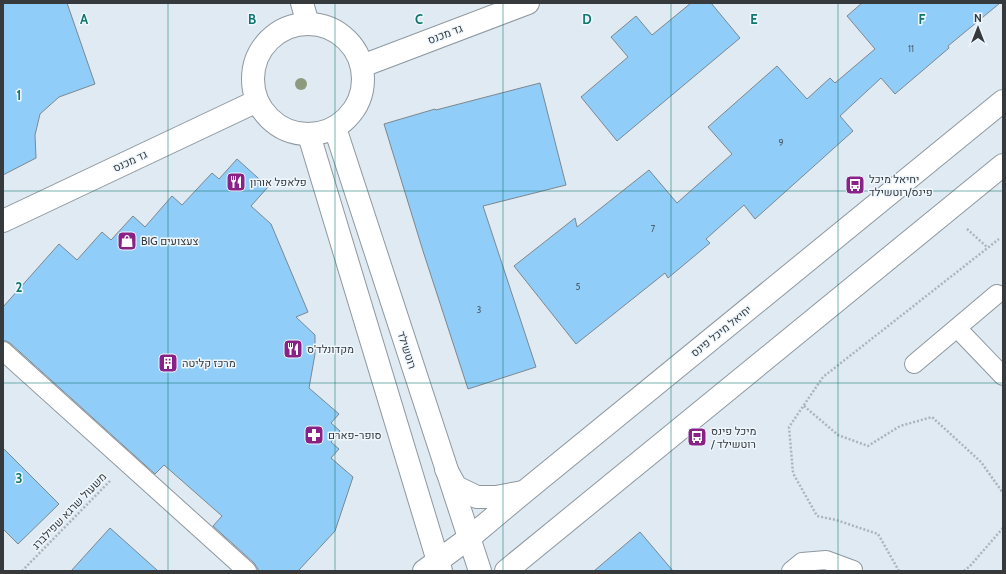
<svg xmlns="http://www.w3.org/2000/svg" width="1006" height="574" viewBox="0 0 1006 574" font-family="Cabin,Heebo,sans-serif">
<style>
.building{fill:#91cdf9;stroke:#7d878e}
.lines{fill:none;stroke-linecap:round;stroke-linejoin:round}
.service-casing{stroke:#8e989f;stroke-width:20}
.minor-casing{stroke:#8e989f;stroke-width:24}
.tertiary-casing{stroke:#8e989f;stroke-width:24}
.secondary-casing{stroke:#8e989f;stroke-width:24}
.path{stroke:#acb4bb;stroke-width:2.5;stroke-dasharray:2 2;stroke-linecap:butt}
.service{stroke:#fff;stroke-width:18}
.minor{stroke:#fff;stroke-width:22}
.tertiary{stroke:#fff;stroke-width:22}
.secondary{stroke:#fff;stroke-width:22}
.tree{fill:#8e9a7e}
.grid{fill:none;stroke:#0f766e;stroke-width:1;stroke-opacity:0.55}
.labels{text-anchor:middle;dominant-baseline:central;stroke-width:3;stroke-linejoin:round;paint-order:stroke}
.number-label{font-size:9px;fill:#4d5f6c}
.street-label{font-size:11px;fill:#363a3d;stroke:#eff7fe}
.poi-label{font-size:11px;fill:#363a3d;stroke:#eff7fe;text-anchor:start}
.grid-label{font-size:13px;text-anchor:middle;font-weight:bold;fill:#0f766e;stroke:#eff7fe;stroke-width:3;stroke-linejoin:round;paint-order:stroke}
</style>
<rect width="100%" height="100%" fill="#e0eaf2"/>
<g class="building">
<polygon points="3,3 67,3 95,84 59,97 40,114 35,135 36,158 3,175"/>
<polygon points="691,3 711,3 740,38 617,141 581,97 628,57 611,37 636,16 652,35"/>
<polygon points="862,3 1000,3 948,46 949,48 895,94 881,78 840,116 853,131 755,219 744,205 706,239 710,243 668,278 665,273 576,344 514,266 575,218 577,227 649,170 677,203 732,154 708,127 777,66 807,99 830,78 835,83 875,49 847,16"/>
<polygon points="540,83 566,185 483,206 536,367 468,389 423,251 384,124 435,109 436,110"/>
<polygon points="237,159 268,187 251,206 271,224 308,312 296,317 315,335 315,354 309,388 339,414 331,423 340,431 331,442 339,449 331,458 353,477 335,531 298,571 259,571 254,563 213,526 222,516 164,465 155,474 10,343 6,341 3,341 3,307 59,244 77,260 102,232 111,240 133,216 145,227 172,196 182,205 212,173 219,179"/>
<polygon points="3,448 59,504 18,544 3,529"/>
<polygon points="110,528 158,571 71,571"/>
<polygon points="640,532 673,571 594,571"/>
</g>
<g class="lines">
<g class="service-casing">
<g id="service">
<polyline points="957,328 1003,376"/>
<polyline points="3,351 247,571"/>
<polyline points="914,364 997,294"/>
<polyline points="791,571 802,562 826,560 853,570 853,571"/>
</g>
</g>
<g class="minor-casing">
<polyline id="minor" points="362,66 528,3"/>
</g>
<g class="tertiary-casing">
<g id="tertiary">
<polyline points="302,3 308,24"/>
<circle cx="308" cy="79" r="55"/>
<polyline points="335,128 480,571"/>
<polyline points="309,135 441,571"/>
<polyline points="3,221 257,101"/>
</g>
</g>
<g class="secondary-casing">
<g id="secondary">
<polyline points="446,469 456,487 477,497 496,497 523,492"/>
<polyline points="424,571 469,538 524,492 1003,101"/>
<polyline points="506,571 1003,165"/>
</g>
</g>
<g class="path">
<polyline points="967,229 987,247"/>
<polyline points="804,406 838,435 868,446 900,426 932,417 981,462 1003,493"/>
<polyline points="22,571 110,481"/>
<polyline points="899,571 878,534 836,520 817,516 793,473 789,427 823,377 999,239"/>
<polyline points="964,571 970,566 1003,528"/>
</g>
<use href="#service" class="service"/>
<use href="#minor" class="minor"/>
<use href="#tertiary" class="tertiary"/>
<use href="#secondary" class="secondary"/>
</g>
<circle class="tree" cx="301" cy="84" r="6"/>
<path class="grid" d="M 168,3 L 168,571M 335,3 L 335,571M 503,3 L 503,571M 671,3 L 671,571M 838,3 L 838,571M 3,191 L 1003,191M 3,383 L 1003,383"/>
<defs>
<g id="restaurant-square" transform="scale(1)"><rect x="-9" y="-9" width="18" height="18" rx="4" fill="#892187" stroke="#eff7fe"/><path d="M-5-6h1v4h1v-4h1v4h1v-4h1v5L-1.5 .5V6h-2V.5L-5-1ZM5-6V6H3V1.5H1.5Q1.5-4 5-6Z" fill="#fff"/></g>
<g id="bus-square" transform="scale(1)"><rect x="-9" y="-9" width="18" height="18" rx="4" fill="#892187" stroke="#eff7fe"/><path d="M-5-6H5V4H4V6H2V4H-2V6H-4V4H-5ZM-3.5-4V0h7V-4ZM-3.5 1.2v1.5H-2V1.2ZM2 1.2v1.5H3.5V1.2Z" fill="#fff"/></g>
<g id="shop-square" transform="scale(1)"><rect x="-9" y="-9" width="18" height="18" rx="4" fill="#892187" stroke="#eff7fe"/><path d="M-5-2.5h2.3a2.7 3.5 0 0 1 5.4 0H5L5.5 6h-11ZM-1.5-2.5h3a1.5 2.3 0 0 0-3 0Z" fill="#fff"/></g>
<g id="building-square" transform="scale(1)"><rect x="-9" y="-9" width="18" height="18" rx="4" fill="#892187" stroke="#eff7fe"/><path d="M-4-6H4V6H1V3H-1V6H-4ZM-2.5-4.3h1.7v1.8h-1.7ZM.8-4.3h1.7v1.8H.8ZM-2.5-1h1.7V.8h-1.7ZM.8-1h1.7V.8H.8Z" fill="#fff"/></g>
<g id="pharmacy-square" transform="scale(1)"><rect x="-9" y="-9" width="18" height="18" rx="4" fill="#892187" stroke="#eff7fe"/><path d="M-2-6h4v4h4v4h-4v4h-4v-4h-4v-4h4Z" fill="#fff"/></g>
</defs>
<g fill-rule="evenodd">
<use href="#restaurant-square" x="236" y="182"/>
<use href="#bus-square" x="855" y="185"/>
<use href="#shop-square" x="127" y="241"/>
<use href="#restaurant-square" x="293" y="349"/>
<use href="#building-square" x="168" y="363"/>
<use href="#pharmacy-square" x="314" y="435"/>
<use href="#bus-square" x="697" y="437"/>
</g>
<g class="labels">
<g class="number-label">
<text x="911" y="48">11</text>
<text x="781" y="142">9</text>
<text x="653" y="228">7</text>
<text x="578" y="286">5</text>
<text x="479" y="309">3</text>
</g>
<g class="street-label">
<text transform="translate(445 34) rotate(-21)">גד מכנס</text>
<text transform="translate(130 161) rotate(-25)">גד מכנס</text>
<text transform="translate(721 331) rotate(-39)">יחיאל מיכל פינס</text>
<text transform="translate(407 350) rotate(72)">רוטשילד</text>
<text transform="translate(69 511) rotate(-46)">משעול שרגא שפילברג</text>
</g>
<g class="poi-label">
<text x="869" y="179">יחיאל מיכל<tspan x="869" dy="13">פינס/רוטשילד</tspan></text>
<text x="250" y="182">פלאפל אורון</text>
<text x="141" y="241">BIG צעצועים</text>
<text x="307" y="349">מקדונלד'ס</text>
<text x="182" y="363">מרכז קליטה</text>
<text x="711" y="431">מיכל פינס<tspan x="711" dy="13">/ רוטשילד</tspan></text>
<text x="328" y="435">סופר-פארם</text>
</g>
</g>
<g class="grid-label">
<text x="84" y="24">A</text>
<text x="252" y="24">B</text>
<text x="419" y="24">C</text>
<text x="587" y="24">D</text>
<text x="754" y="24">E</text>
<text x="922" y="24">F</text>
<text x="19" y="100">1</text>
<text x="19" y="292">2</text>
<text x="19" y="483">3</text>
</g>
<rect width="1006" height="574" fill="none" stroke="#363a3d" stroke-width="8"/>
<g transform="translate(978 28)" stroke="#eff7fe" stroke-width="3" paint-order="stroke">
<path d="M0-3L7 15L0 10L-7 15Z" fill="#363a3d"/>
<text y="-6" font-size="11" font-weight="bold" text-anchor="middle" fill="#363a3d">N</text>
</g>
</svg>
